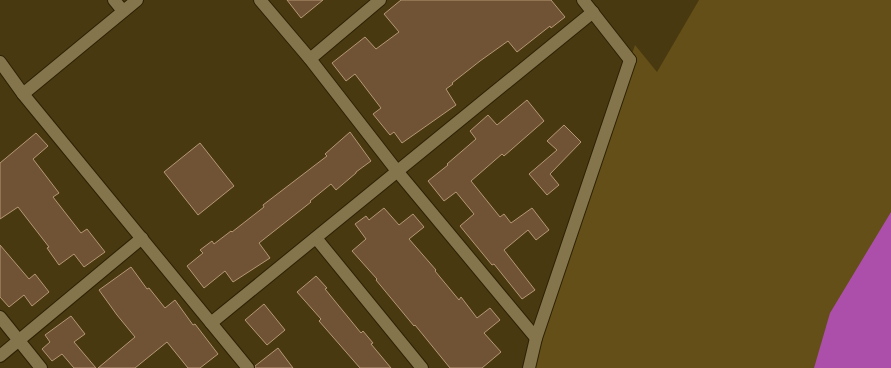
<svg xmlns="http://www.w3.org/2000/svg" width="891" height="368" viewBox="0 0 891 368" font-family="'Space Grotesk',sans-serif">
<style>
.green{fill:#634f17}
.water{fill:#ab4faa}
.building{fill:#705334;stroke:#b69775}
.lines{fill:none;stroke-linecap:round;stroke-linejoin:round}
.street-casing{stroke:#2c2103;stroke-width:14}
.secondary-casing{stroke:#2c2103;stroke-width:14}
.street{stroke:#85754d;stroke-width:12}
.secondary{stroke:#85754d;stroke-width:12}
</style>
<rect width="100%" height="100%" fill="#483911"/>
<polygon class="green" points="699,0 891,0 891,220 835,368 529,368 555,283 635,45 657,72"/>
<polygon class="water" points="891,212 891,368 814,368 830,313"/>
<g class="building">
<polygon points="287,0 323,0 301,18"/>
<polygon points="401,0 551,0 565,17 551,28 550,26 517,52 508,41 480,61 452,83 453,84 446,89 456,105 402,143 394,132 390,135 373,114 381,108 355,74 346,81 332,63 365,37 376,49 399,32 384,14"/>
<polygon points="527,100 544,121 504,156 502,154 471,181 500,217 504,214 511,223 532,208 549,230 536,240 528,230 504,250 535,290 522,299 494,264 492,265 460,226 474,214 456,192 444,201 428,181 448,165 447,164 476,139 470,131 488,115 497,125"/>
<polygon points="564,125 581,142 550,174 559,185 547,195 529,174 557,150 547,141"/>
<polygon points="350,132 371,161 356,172 356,173 336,190 331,184 310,201 311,202 259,243 270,258 233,282 225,271 204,288 187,266 203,253 200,250 212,241 214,244 231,231 232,232 264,207 263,205 327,156 325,154"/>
<polygon points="36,133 48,146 33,159 59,193 53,197 81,233 87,229 105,252 84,267 74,254 59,265 47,248 49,247 18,207 0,219 0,163"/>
<polygon points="200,143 234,186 198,215 164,172"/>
<polygon points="384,208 399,225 413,214 424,227 409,239 436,270 435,271 459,300 461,297 477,318 490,308 500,320 484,333 501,352 482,368 450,368 415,325 414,326 376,280 377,279 352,251 366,239 355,224 366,216 369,220"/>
<polygon points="0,245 29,279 35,274 49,292 32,306 24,295 9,307 0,297"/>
<polygon points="131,267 147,289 149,288 165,308 175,300 193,325 195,324 218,354 200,368 188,368 167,342 135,368 98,368 135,337 117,315 99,290"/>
<polygon points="316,276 327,288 325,289 361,333 363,331 373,343 371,344 391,368 360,368 319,321 321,319 297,292"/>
<polygon points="264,304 285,330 267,345 245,320"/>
<polygon points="71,316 85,334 74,342 96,368 74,368 62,354 52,361 42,349 50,342 45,335"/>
<polygon points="278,348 293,368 255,368 255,366"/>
</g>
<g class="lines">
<g class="street-casing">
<g id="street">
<polyline points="114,0 123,11"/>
<polyline points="260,0 310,59 397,171 536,338"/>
<polyline points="583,0 630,60"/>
<polyline points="310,59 380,0"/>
<polyline points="0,62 23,94 248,368"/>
<polyline points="23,94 137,0"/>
<polyline points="316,238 422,368"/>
<polyline points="0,317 41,368"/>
<polyline points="211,323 593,12"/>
<polyline points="0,356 142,238"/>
</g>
</g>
<g class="secondary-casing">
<polyline id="secondary" points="529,368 536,338 630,60"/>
</g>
<use href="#street" class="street"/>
<use href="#secondary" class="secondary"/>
</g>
</svg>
